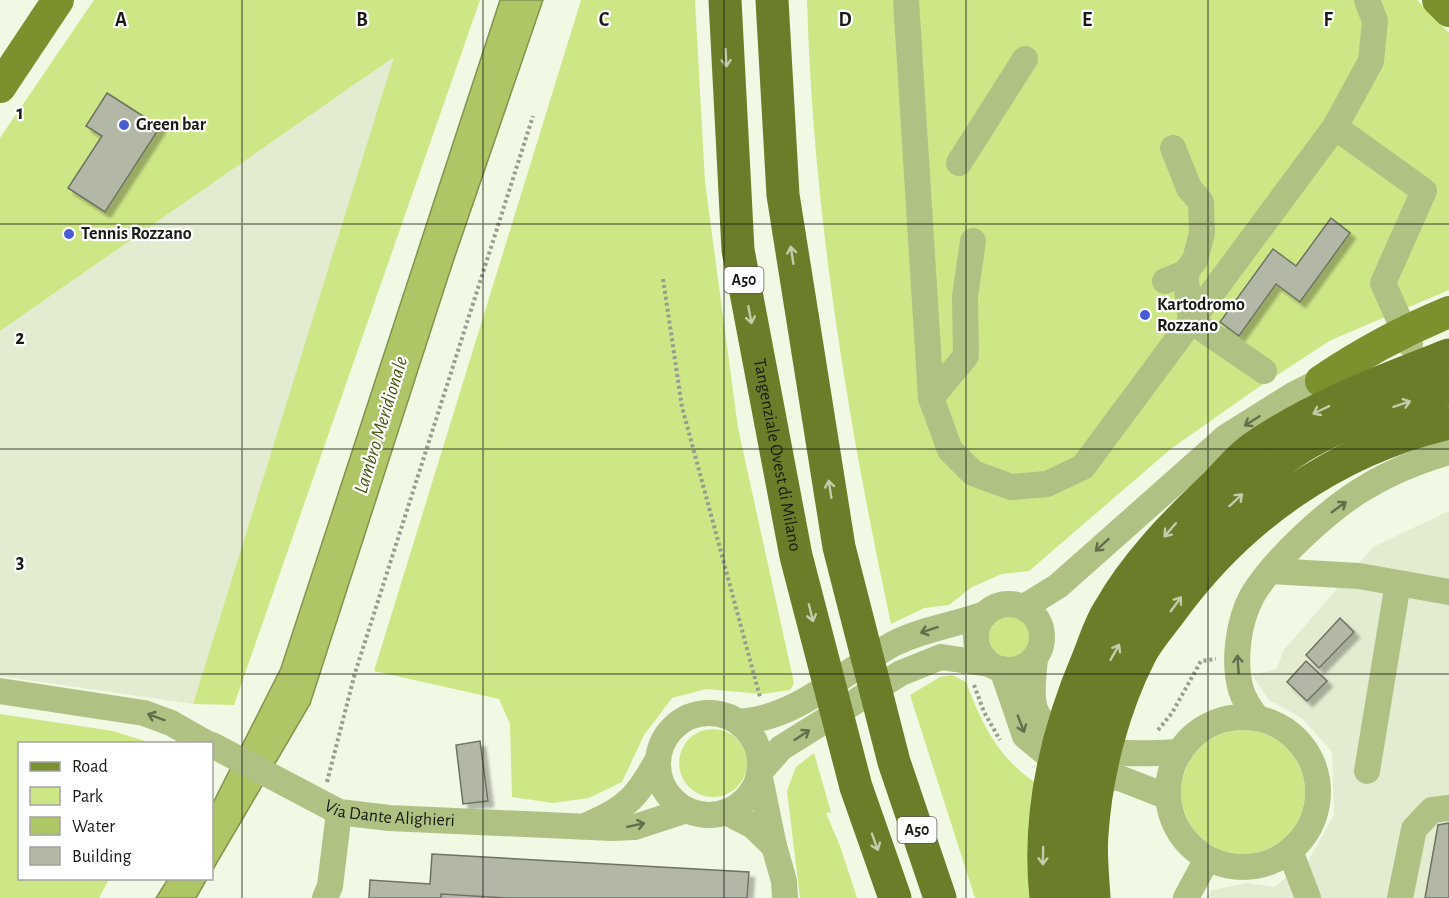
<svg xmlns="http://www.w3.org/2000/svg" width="1449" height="898" viewBox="0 0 1449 898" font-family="'Alegreya Sans',sans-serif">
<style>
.built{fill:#e3ecd0}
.green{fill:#cee786}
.water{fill:#afc666;stroke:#82934d;stroke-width:1.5}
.building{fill:#b2b8a5;stroke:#6e7361;stroke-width:1.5;filter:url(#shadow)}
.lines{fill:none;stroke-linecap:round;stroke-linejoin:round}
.path{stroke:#999d8e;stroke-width:4;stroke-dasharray:3 3;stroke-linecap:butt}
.minor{stroke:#b0c184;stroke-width:26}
.major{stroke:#7b912d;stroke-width:32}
.highway{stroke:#6b7d28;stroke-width:33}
.oneway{stroke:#c4cba9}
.oneway2{stroke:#646e4c}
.grid{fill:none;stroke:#191b14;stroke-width:1.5;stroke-opacity:0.55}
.poi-dot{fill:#475dd1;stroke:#fff;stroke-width:2}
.labels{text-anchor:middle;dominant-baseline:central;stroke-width:4.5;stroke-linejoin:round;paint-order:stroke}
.shield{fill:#fff;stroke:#5e5f5a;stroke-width:1.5}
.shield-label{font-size:16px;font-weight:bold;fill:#191b14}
.poi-label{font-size:18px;font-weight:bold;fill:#191b14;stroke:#fff;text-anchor:start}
.street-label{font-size:18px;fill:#191b14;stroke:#fff}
.water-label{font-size:20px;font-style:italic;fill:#4a5812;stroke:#fff}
.grid-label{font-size:20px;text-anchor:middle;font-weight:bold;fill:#191b14;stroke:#fff;stroke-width:4.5;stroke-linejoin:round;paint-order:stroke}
</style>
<defs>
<filter id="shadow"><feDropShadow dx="5.5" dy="5.5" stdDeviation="1.5" flood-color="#0004"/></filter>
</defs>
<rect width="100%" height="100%" fill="#f1f8e3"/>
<g class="built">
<polygon points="395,56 193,704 0,676 0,331"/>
<polygon points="1449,511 1449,898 1207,898 1212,890 1247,883 1274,887 1308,861 1334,815 1332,752 1302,718 1269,700 1252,675 1277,669 1283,651 1373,547"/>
</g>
<g class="green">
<polygon points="94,0 480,0 234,705 193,704 394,57 0,331 0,138"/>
<polygon points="581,0 695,0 705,182 738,428 794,683 790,690 762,694 706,689 672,698 644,735 622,782 589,798 553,803 512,797 510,724 499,699 374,671"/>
<path d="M 807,0 L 1417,0 L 1449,33 L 1449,290 L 1331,340 L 1256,389 L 1172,448 L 1029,571 L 1002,574 L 972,587 L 949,605 L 924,608 L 891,624 C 847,418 813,211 807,0 Z"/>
<circle cx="1010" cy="637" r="21"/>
<path d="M 952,675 L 966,682 C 982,724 998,758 1036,783 L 1033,898 L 975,898 L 910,695 L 940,677 Z"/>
<polygon points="0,714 113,731 151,743 20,744 20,878 109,879 99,898 0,898"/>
<circle cx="713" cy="763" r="34"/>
<circle cx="1243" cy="792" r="62"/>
<polygon points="814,753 831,812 826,813 840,846 857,898 800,898 787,791 796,767"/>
</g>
<g class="water">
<polygon points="500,0 543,0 452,265 310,704 212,871 212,805 281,668"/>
<polygon points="168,879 168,878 207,879 196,898 156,898"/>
</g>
<g class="building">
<polygon points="107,93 160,127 105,212 68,188 102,136 86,126"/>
<polygon points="1331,218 1350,233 1300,302 1276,284 1239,336 1220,322 1273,249 1296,266"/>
<polygon points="1340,618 1354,632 1319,668 1306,655"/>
<polygon points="1306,661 1327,681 1307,701 1287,682"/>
<polygon points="480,741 488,801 463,804 456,745"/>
<polygon points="1449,823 1449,898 1425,898 1438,825"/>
<polygon points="432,854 749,872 747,898 506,898 441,894 441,898 369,898 370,880 430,884"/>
</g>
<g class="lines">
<g class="path">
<polyline points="663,279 682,407 760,697"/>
<polyline points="974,685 984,712 1000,740"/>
<polyline points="1158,730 1172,713 1201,661 1216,659"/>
<polyline points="327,782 355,673 533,116"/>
</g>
<g class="minor">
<polyline points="906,0 931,398 950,450 973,473 1011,487 1047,484 1083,467 1335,127 1371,61 1375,21 1367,0"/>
<polyline points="1335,127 1424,191 1383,283 1410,344"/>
<polyline points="959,163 1025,59"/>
<polyline points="1185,273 1191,321 1264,371"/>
<polyline points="1165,281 1185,273 1195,260 1202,233 1201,202 1189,188 1173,148"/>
<polyline points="931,398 966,356 965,296 973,241"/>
<polyline points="1271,571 1359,576 1449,592"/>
<circle cx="1009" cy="637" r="33"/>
<polyline points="1024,607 1058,586 1226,437 1293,395 1321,381"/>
<path d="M 1035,658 C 1034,674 1030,694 1035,709 C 1039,721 1051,729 1062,735 C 1099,757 1138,754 1180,752"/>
<polyline points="1002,669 1025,736 1048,755 1085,771 1122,779 1168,797"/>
<polyline points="0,691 144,713 171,723 208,744"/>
<circle cx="709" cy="764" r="51"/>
<circle cx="1243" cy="792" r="75"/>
<path d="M 1257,718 C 1251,710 1244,700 1241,690 C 1233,662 1238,622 1252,596 C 1273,560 1332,506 1368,486 C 1393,471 1422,460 1449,452"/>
<path d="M 739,722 C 798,718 843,672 893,644 C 922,629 955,625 985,614"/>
<path id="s1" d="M 212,745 L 339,812 L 389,818 L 612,828 L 635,827 L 687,810"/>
<polyline points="1367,771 1398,583"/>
<polyline points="726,812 753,826 774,846"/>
<path d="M 589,824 C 627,809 639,794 658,759"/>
<polyline points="1290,851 1308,898"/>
<polyline points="325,898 330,886 339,812"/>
<polyline points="785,898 784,881 774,846 759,773 781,748 901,673 941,657 989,664"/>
<polyline points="1186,898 1207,859"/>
<polyline points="1400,898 1414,829 1432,810 1449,808"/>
</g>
<g class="major">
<polyline points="1438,0 1449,11"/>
<polyline points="0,87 58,0"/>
<path d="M 1321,381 C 1362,353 1403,331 1449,312"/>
</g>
<g class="highway">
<path id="s2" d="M 725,0 L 738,250 L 796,556 L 856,787 L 895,898"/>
<polyline points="772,0 783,195 839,547 894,762 940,898"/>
<path d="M 1046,898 C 1037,814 1056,733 1089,656 C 1095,641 1100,624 1109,610 C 1135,564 1173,525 1211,489 C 1225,476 1237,459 1253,448 C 1312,407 1382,381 1449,355"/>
<path d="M 1070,898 C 1070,875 1068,852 1069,830 C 1072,706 1136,594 1224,511 C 1251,486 1277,460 1309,442 C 1353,418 1401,404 1449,389"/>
<path d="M 1094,898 C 1093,877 1090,855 1092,834 C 1096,774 1113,708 1140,655 C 1148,639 1162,624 1172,610 C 1240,517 1336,449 1449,423"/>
</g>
</g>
<defs><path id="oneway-shaft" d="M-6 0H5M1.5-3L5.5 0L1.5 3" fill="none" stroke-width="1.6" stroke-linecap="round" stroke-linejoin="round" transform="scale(1.5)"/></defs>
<g class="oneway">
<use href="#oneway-shaft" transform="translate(726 58) rotate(87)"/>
<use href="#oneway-shaft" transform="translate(792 255) rotate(-99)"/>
<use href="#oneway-shaft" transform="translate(750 315) rotate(79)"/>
<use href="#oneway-shaft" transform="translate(1402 404) rotate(-18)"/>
<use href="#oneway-shaft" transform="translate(1321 410) rotate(154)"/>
<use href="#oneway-shaft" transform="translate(830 489) rotate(-99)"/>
<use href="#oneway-shaft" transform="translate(1236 500) rotate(-43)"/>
<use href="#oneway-shaft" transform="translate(1170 530) rotate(131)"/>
<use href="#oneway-shaft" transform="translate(1176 604) rotate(-54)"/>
<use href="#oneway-shaft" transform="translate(811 613) rotate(76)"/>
<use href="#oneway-shaft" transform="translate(1115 652) rotate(-60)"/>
<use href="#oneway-shaft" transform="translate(875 842) rotate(70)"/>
<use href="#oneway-shaft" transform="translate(1043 856) rotate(91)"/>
</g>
<g class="oneway2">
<use href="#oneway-shaft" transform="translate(1252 421) rotate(148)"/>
<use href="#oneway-shaft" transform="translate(1339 507) rotate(-36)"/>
<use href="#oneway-shaft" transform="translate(1102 545) rotate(138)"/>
<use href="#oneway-shaft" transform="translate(929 630) rotate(161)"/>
<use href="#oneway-shaft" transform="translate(1238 664) rotate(-94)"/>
<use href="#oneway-shaft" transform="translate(156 717) rotate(-159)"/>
<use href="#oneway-shaft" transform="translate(1021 724) rotate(69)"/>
<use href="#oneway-shaft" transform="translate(802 735) rotate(-33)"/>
<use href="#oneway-shaft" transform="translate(636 825) rotate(-12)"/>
</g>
<path class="grid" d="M 242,0 L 242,898M 483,0 L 483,898M 724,0 L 724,898M 966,0 L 966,898M 1208,0 L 1208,898M 0,224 L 1449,224M 0,449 L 1449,449M 0,674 L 1449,674"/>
<g class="poi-dot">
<circle cx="124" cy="125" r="6"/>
<circle cx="69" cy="234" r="6"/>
<circle cx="1145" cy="315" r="6"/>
</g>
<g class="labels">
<g class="shield">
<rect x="724.5" y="267" width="39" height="26" rx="4.5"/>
<rect x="897.5" y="817" width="39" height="26" rx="4.5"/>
</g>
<g class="shield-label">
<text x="744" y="280">A50</text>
<text x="917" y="830">A50</text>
</g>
<g class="poi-label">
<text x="136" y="125">Green bar</text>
<text x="81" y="234">Tennis Rozzano</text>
<text x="1157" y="305">Kartodromo<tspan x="1157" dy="21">Rozzano</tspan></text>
</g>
<g class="street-label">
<text stroke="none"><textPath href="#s2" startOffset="459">Tangenziale Ovest di Milano</textPath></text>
<text stroke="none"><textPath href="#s1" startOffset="194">Via Dante Alighieri</textPath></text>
</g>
<g class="water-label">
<text transform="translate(381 425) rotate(-73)">Lambro Meridionale</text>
</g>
</g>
<g class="grid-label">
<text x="121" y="26">A</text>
<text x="362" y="26">B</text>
<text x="604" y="26">C</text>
<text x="845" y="26">D</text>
<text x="1087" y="26">E</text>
<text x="1328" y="26">F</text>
<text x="20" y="119">1</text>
<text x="20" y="344">2</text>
<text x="20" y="568">3</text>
</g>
<rect x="18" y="742" width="195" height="138" fill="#ffffff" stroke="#a3a4a1" stroke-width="1.5"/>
<rect x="30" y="762" width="30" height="9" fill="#7b912d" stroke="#a3a4a1" stroke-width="1.5"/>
<text x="72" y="772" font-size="18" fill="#191b14">Road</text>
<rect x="30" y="787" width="30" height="18" fill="#cee786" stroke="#a3a4a1" stroke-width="1.5"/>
<text x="72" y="802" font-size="18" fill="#191b14">Park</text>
<rect x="30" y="817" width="30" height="18" fill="#afc666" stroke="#a3a4a1" stroke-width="1.5"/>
<text x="72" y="832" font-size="18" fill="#191b14">Water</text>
<rect x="30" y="847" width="30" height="18" fill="#b2b8a5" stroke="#a3a4a1" stroke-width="1.5"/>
<text x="72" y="862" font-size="18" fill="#191b14">Building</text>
</svg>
